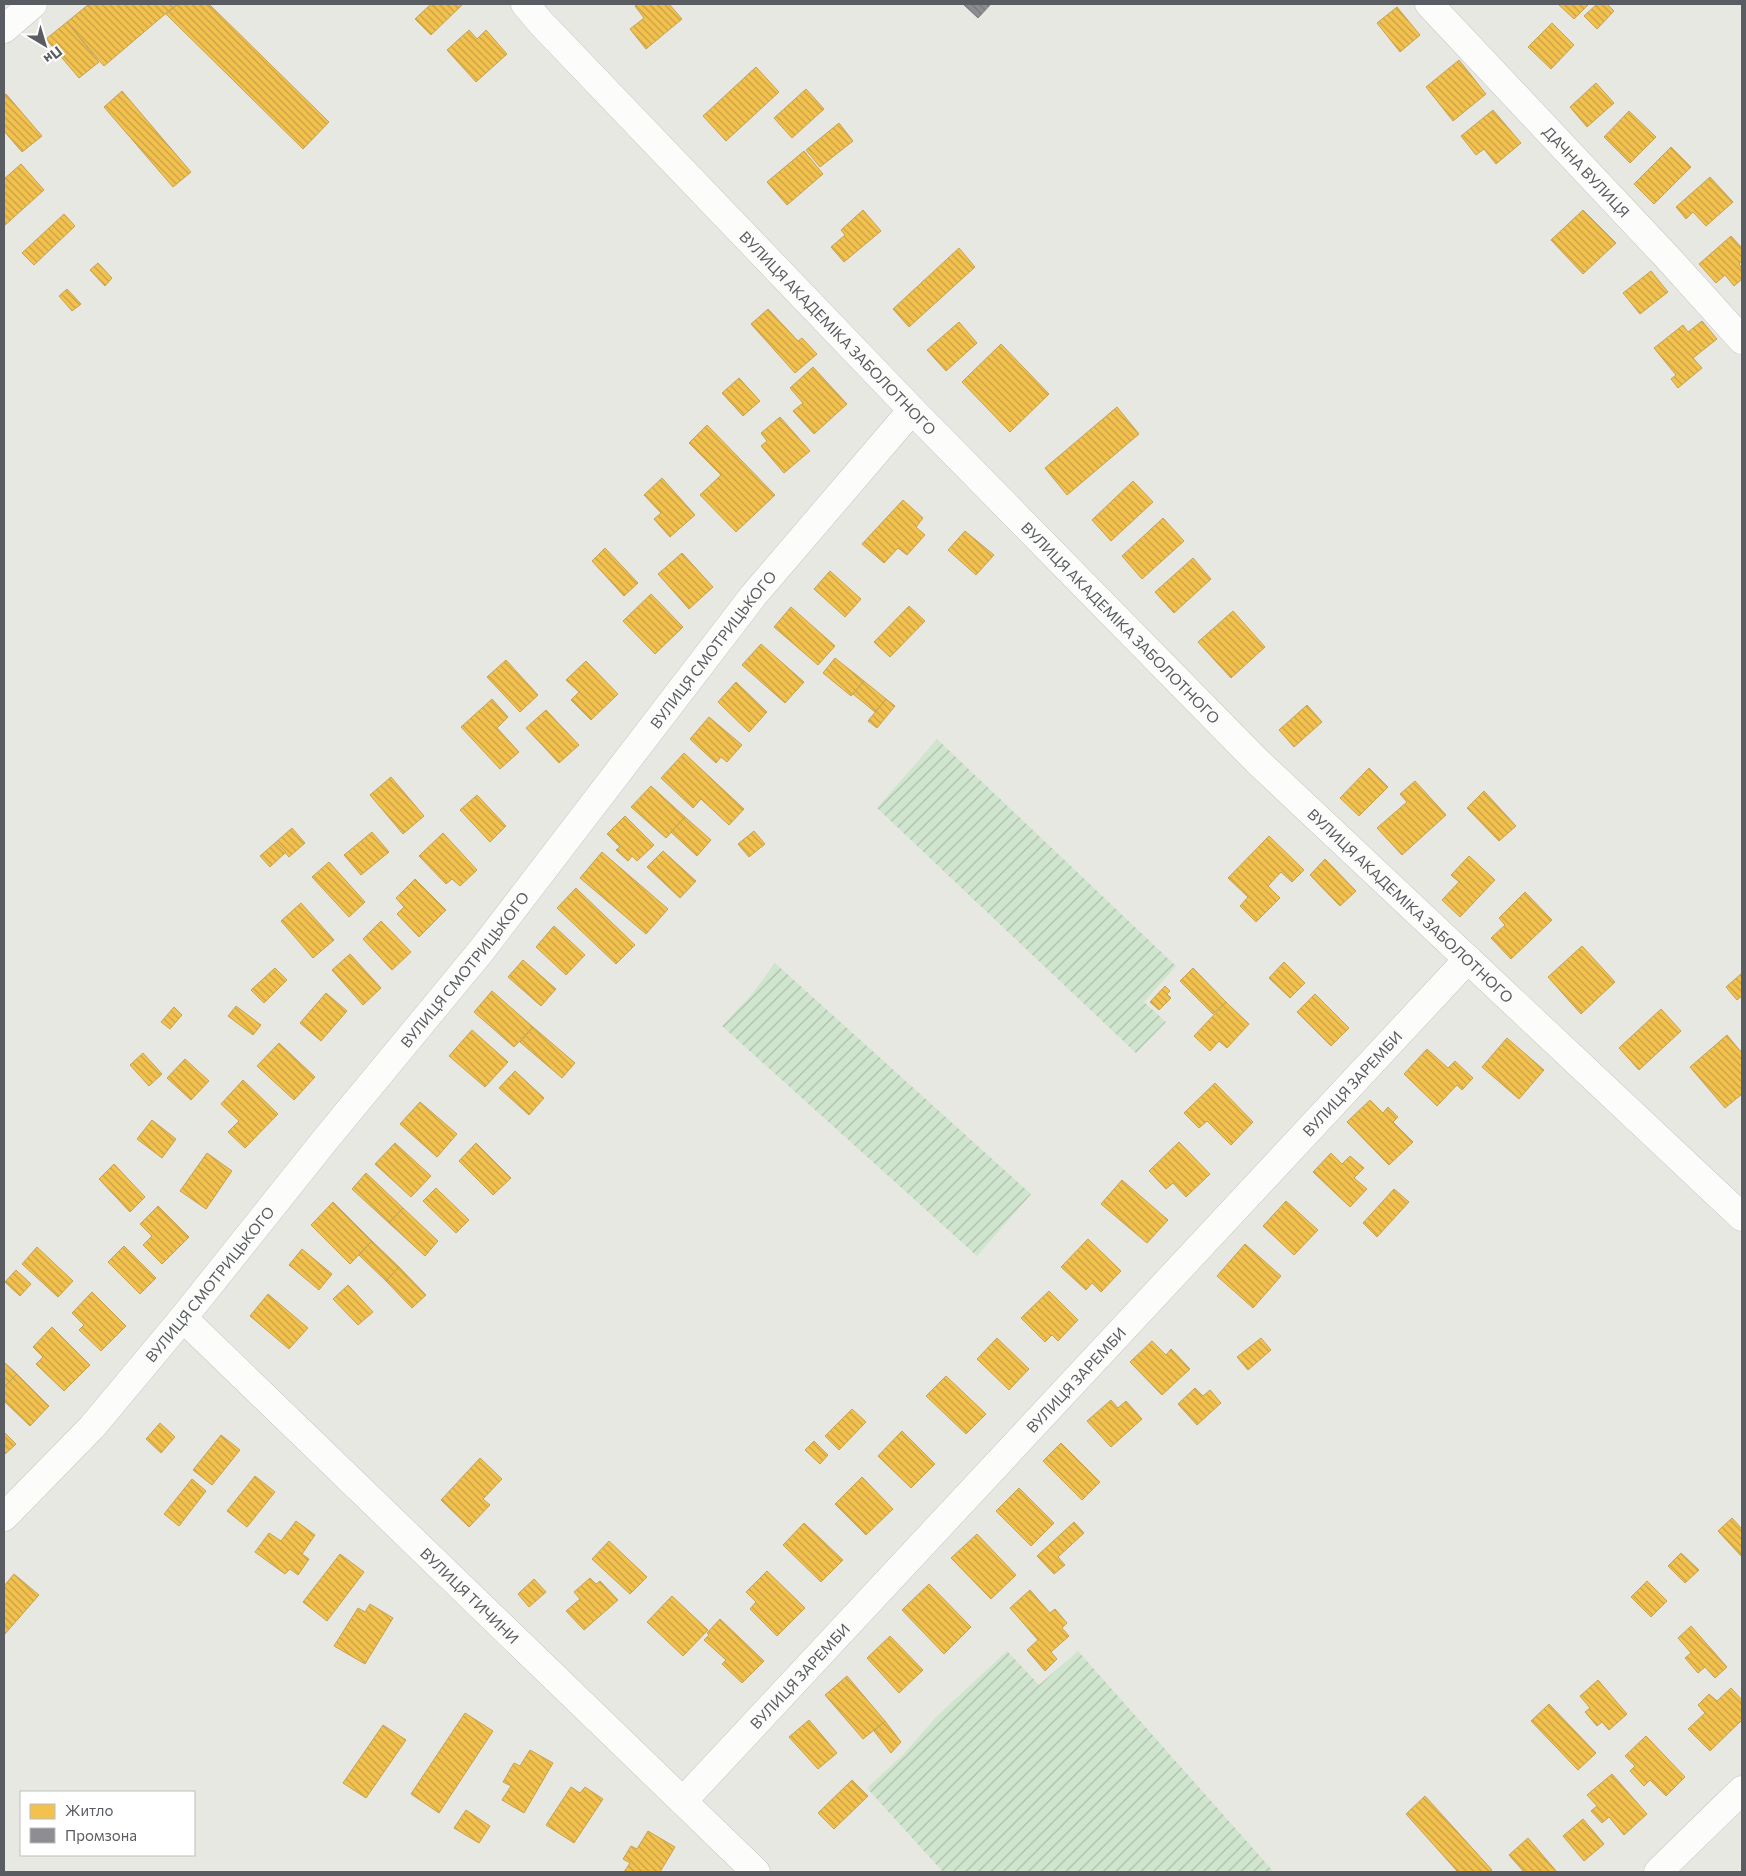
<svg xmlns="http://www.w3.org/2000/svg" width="1746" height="1876" viewBox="0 0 1746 1876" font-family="Commissioner,sans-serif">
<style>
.garden{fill:url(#garden-furrows)}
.homes{fill:url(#homes-back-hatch);stroke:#c4a353}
.industry{fill:url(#industry-back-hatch);stroke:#7d7e83}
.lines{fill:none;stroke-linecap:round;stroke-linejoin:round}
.minor-casing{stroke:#c5c5c5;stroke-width:29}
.minor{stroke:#fcfcfb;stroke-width:28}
.labels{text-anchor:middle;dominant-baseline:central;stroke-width:5;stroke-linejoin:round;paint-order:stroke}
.street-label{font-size:15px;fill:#595c60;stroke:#fff}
</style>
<defs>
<pattern id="garden-furrows" width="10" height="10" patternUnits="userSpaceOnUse" patternTransform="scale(1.25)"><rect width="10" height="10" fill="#d0e5ce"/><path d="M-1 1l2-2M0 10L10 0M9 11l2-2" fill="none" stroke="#acbdab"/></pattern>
<pattern id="homes-back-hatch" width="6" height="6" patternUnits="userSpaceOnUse" patternTransform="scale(1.25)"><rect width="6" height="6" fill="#f2c14e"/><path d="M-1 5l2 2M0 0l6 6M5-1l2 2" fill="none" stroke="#c7a044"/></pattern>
<pattern id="industry-back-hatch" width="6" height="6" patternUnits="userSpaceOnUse" patternTransform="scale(1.25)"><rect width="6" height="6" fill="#8d8d92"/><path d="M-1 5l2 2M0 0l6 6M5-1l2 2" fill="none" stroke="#76767b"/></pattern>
</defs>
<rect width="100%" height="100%" fill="#e8e8e3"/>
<g class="garden">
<polygon points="937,739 1176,966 1144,1002 1166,1022 1136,1053 877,808"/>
<polygon points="775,963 1031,1194 977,1256 722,1026 752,994"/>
<polygon points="1007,1651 1039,1685 1078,1651 1274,1872 943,1872 867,1788 903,1755 937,1716"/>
</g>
<g class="homes">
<polygon points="89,4 177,4 104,66 67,22"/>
<polygon points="178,4 209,4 329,122 303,149 166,14"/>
<polygon points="431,4 463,4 431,35 415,19"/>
<polygon points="638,4 669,4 682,19 646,49 630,29 644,18 635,6"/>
<polygon points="1558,4 1589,4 1574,19"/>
<polygon points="1597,4 1607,4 1614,11 1597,29 1584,16"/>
<polygon points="1397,7 1420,35 1400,52 1377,23"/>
<polygon points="67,22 99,62 79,78 46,39"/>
<polygon points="1552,23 1574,45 1551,69 1528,47"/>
<polygon points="469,30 477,39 486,30 507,54 476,82 447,50"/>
<polygon points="1459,60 1486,94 1453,121 1426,87"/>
<polygon points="756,67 779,92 726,141 703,116"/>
<polygon points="1596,83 1614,103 1587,127 1570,107"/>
<polygon points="806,89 824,109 792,138 774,118"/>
<polygon points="122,91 191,172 173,187 104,107"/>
<polygon points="6,94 42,136 22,152 4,131 4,96"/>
<polygon points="1493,110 1521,143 1496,164 1484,149 1476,155 1461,136"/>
<polygon points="1629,111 1656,137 1630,163 1604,137"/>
<polygon points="839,123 853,141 820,167 806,150"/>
<polygon points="1671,147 1691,167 1654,204 1634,184"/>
<polygon points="804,151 823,174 787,205 767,182"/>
<polygon points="21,164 44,190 4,226 4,179"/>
<polygon points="1710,177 1733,202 1706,226 1693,212 1686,219 1676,207"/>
<polygon points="863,210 881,231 844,262 831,247 845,235 841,230"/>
<polygon points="1583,210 1616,243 1583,274 1551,240"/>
<polygon points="64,214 75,226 34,265 22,253"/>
<polygon points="1731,236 1742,248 1742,261 1739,264 1742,269 1742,279 1734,286 1725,275 1716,283 1699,264"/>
<polygon points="959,248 975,267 909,327 893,309"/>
<polygon points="98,263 112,278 105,286 90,270"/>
<polygon points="1651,271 1668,292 1640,314 1623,293"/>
<polygon points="67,289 81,304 72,311 59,296"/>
<polygon points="768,309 798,341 802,338 817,354 795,373 751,324"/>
<polygon points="1702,321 1717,339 1693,358 1702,368 1678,388 1671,379 1676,375 1654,348 1683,325 1688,332"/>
<polygon points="959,322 977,343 946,371 927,350"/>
<polygon points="1001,344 1049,394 1010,432 962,382"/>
<polygon points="813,367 847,404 814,434 793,411 803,403 790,388"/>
<polygon points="739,378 760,401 743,416 722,393"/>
<polygon points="1117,407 1139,434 1067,495 1045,468"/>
<polygon points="780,417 810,451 784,473 761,446 767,441 761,433"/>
<polygon points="707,425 775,495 736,532 700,495 721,475 689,443"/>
<polygon points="662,478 695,515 670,537 654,519 661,513 644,495"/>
<polygon points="1133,481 1153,502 1111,541 1092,520"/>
<polygon points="903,500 923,518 916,527 925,535 907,555 898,548 884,563 862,544"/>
<polygon points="1163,518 1184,541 1142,579 1122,556"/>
<polygon points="965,531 994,555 976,575 948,550"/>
<polygon points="605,548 638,583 624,596 592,561"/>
<polygon points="682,553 713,587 689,609 658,574"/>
<polygon points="1193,558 1211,579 1174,613 1155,592"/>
<polygon points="830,571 861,599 845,617 814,589"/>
<polygon points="651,594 683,627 655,654 623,621"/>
<polygon points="909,606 925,621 890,657 874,642"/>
<polygon points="791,607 835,646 818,665 774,627"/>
<polygon points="1233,611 1265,647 1231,678 1198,642"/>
<polygon points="761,644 804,682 785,703 742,665"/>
<polygon points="835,658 864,681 851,696 823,673"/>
<polygon points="506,660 538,695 520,712 487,677"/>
<polygon points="586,661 618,694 591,720 571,700 579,692 566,680"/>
<polygon points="864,681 886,699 875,712 853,694"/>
<polygon points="736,682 767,712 749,732 718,702"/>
<polygon points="492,699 508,717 497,728 519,752 500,769 461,727"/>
<polygon points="886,699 895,706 877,728 868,721"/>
<polygon points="1307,705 1322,722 1294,747 1279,730"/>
<polygon points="546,710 579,745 559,763 526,728"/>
<polygon points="709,717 742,745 727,762 721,757 716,763 690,739"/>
<polygon points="684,753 744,809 729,825 701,799 693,808 661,778"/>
<polygon points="1369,768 1388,787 1359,816 1340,798"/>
<polygon points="391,777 424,816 403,834 370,795"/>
<polygon points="1415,781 1446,815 1402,855 1377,828 1407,802 1400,794"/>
<polygon points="651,786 685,817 666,838 631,807"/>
<polygon points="1484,791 1516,826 1499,841 1467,808"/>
<polygon points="477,795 506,826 490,842 460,810"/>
<polygon points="625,816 654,845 637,861 632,856 628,861 616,850 620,847 607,834"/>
<polygon points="685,817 711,840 697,856 671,832"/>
<polygon points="292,828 305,843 289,857 276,842"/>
<polygon points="754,831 765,844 749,857 738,844"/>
<polygon points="372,832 389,852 361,875 344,855"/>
<polygon points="443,833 477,870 460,886 452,879 446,884 419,856"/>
<polygon points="1269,836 1304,870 1292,882 1281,872 1268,886 1280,898 1256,922 1240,906 1248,897 1228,878"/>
<polygon points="276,842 286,852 270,867 260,856"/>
<polygon points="663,851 696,881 680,898 647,867"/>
<polygon points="602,852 668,909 646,934 580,878"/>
<polygon points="1469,856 1495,880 1460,917 1442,900 1459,882 1451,875"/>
<polygon points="1325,859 1356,891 1340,906 1310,875"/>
<polygon points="329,862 365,902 349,917 312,877"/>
<polygon points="415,879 446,910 419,937 397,914 404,907 396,898"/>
<polygon points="576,888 635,945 616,964 557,908"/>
<polygon points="1525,892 1552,920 1511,959 1491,938 1505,925 1499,918"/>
<polygon points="301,903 334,940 313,958 281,921"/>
<polygon points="381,921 411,952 392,970 363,939"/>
<polygon points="554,926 585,955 566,975 536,947"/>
<polygon points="1582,946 1615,982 1581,1014 1548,977"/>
<polygon points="350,954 381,988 363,1005 332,970"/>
<polygon points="523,960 556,989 541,1006 508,977"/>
<polygon points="1284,962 1305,983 1290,998 1269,978"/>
<polygon points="275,968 287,980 264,1003 251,990"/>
<polygon points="1193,968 1226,1002 1213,1014 1180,981"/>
<polygon points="1742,973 1742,996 1737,1000 1726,987"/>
<polygon points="1165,986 1170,991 1167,994 1171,998 1159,1010 1150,1002"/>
<polygon points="492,991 533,1027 514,1047 474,1012"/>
<polygon points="326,993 347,1011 321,1041 300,1023"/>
<polygon points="1315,994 1349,1028 1331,1046 1297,1012"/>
<polygon points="1226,1002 1249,1024 1227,1048 1219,1041 1210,1051 1194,1036"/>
<polygon points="236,1006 261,1025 253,1035 228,1016"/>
<polygon points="174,1007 182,1015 170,1029 161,1022"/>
<polygon points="1661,1009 1681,1031 1639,1070 1619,1048"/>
<polygon points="533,1027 575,1063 562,1078 520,1042"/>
<polygon points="472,1030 508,1062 485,1087 449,1056"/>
<polygon points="1727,1035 1742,1053 1742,1094 1725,1108 1690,1067"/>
<polygon points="1507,1038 1544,1070 1519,1099 1482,1067"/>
<polygon points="279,1043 315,1077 294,1100 257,1066"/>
<polygon points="1427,1049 1448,1068 1455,1061 1473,1078 1462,1090 1457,1085 1437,1106 1404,1074"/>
<polygon points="143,1053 162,1074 149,1086 130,1065"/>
<polygon points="185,1059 209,1081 191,1100 167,1078"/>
<polygon points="515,1071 544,1098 529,1115 499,1088"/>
<polygon points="243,1080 278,1114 245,1148 228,1132 239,1121 221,1104"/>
<polygon points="1215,1083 1253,1122 1231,1145 1207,1121 1199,1128 1184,1113"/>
<polygon points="1370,1100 1383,1113 1388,1107 1398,1117 1393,1122 1413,1142 1389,1165 1347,1122"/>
<polygon points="420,1102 457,1134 437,1157 400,1124"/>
<polygon points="152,1120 176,1139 162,1158 137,1139"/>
<polygon points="1179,1142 1210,1174 1186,1197 1173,1183 1166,1189 1149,1171"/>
<polygon points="395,1143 431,1176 411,1197 375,1164"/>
<polygon points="476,1143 511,1178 493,1195 459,1161"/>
<polygon points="207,1153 232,1171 206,1209 180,1191"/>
<polygon points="1331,1153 1342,1164 1350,1156 1364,1168 1354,1178 1367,1189 1350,1207 1313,1172"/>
<polygon points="114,1164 145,1197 130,1212 99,1179"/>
<polygon points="366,1173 403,1208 389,1223 352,1189"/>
<polygon points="1122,1180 1168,1220 1147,1243 1101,1204"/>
<polygon points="436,1188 469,1220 456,1233 423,1201"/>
<polygon points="1394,1189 1409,1202 1377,1237 1363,1223"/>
<polygon points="1286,1201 1318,1230 1294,1255 1263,1226"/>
<polygon points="333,1202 372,1241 350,1264 311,1225"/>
<polygon points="158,1206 189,1237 162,1264 143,1245 152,1236 140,1224"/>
<polygon points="403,1208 438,1241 425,1256 389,1223"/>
<polygon points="1088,1239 1121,1271 1101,1292 1092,1283 1086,1290 1061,1267"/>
<polygon points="372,1241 399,1267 386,1281 359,1255"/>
<polygon points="1245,1244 1281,1276 1253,1308 1217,1276"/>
<polygon points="124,1246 156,1278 140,1294 108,1262"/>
<polygon points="37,1247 73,1281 58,1297 22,1264"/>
<polygon points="302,1249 332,1274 319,1290 289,1265"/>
<polygon points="399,1267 426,1295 412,1308 386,1281"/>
<polygon points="16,1270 31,1284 20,1296 5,1282"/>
<polygon points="348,1285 373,1312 358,1325 333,1299"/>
<polygon points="1049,1291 1078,1320 1058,1341 1052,1335 1045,1342 1021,1318"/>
<polygon points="92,1292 126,1326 101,1351 79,1330 84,1325 72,1313"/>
<polygon points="268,1294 308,1328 289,1349 250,1316"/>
<polygon points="52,1327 90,1365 64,1391 36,1364 43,1357 33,1347"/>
<polygon points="997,1338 1029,1369 1009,1390 977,1359"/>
<polygon points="1261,1338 1271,1350 1248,1370 1237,1357"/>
<polygon points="1152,1341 1166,1355 1171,1349 1190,1369 1162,1395 1130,1362"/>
<polygon points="4,1362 17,1374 4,1387"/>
<polygon points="17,1374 49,1406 30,1426 4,1401 4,1387"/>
<polygon points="946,1376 986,1414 966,1434 926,1396"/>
<polygon points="1195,1388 1203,1396 1210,1390 1221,1403 1197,1425 1178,1404"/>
<polygon points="1111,1400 1118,1408 1126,1401 1142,1419 1111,1447 1087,1421"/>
<polygon points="852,1409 866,1422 839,1450 825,1436"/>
<polygon points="160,1423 175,1437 161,1453 146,1439"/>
<polygon points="902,1431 935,1464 911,1488 878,1456"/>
<polygon points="4,1432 16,1444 4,1455"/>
<polygon points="221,1435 240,1450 212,1485 193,1470"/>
<polygon points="814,1441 828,1455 820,1464 805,1450"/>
<polygon points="1061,1443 1100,1482 1082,1500 1043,1461"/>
<polygon points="480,1458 502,1479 483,1499 490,1505 469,1527 441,1500"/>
<polygon points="255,1476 275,1492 247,1527 227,1511"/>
<polygon points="862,1477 893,1509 866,1535 835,1504"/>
<polygon points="192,1479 206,1491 179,1526 164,1514"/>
<polygon points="1019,1488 1054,1523 1031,1546 996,1511"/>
<polygon points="1732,1518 1742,1529 1742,1557 1718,1531"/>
<polygon points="296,1521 315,1535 302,1554 309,1559 298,1575 290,1569 285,1574 255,1552 269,1533 281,1541"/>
<polygon points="1074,1522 1084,1533 1058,1557 1065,1565 1054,1574 1037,1556"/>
<polygon points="804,1523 843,1560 821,1582 783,1545"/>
<polygon points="977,1534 1016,1575 991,1599 951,1558"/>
<polygon points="609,1541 647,1577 630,1594 592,1559"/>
<polygon points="1681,1553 1699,1570 1685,1583 1668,1566"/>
<polygon points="340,1554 364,1572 327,1621 303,1602"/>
<polygon points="767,1571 805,1608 777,1636 750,1609 756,1602 746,1592"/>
<polygon points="14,1574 39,1595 4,1635 4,1586"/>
<polygon points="590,1578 596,1584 600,1581 618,1600 584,1630 566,1611 580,1599 574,1592"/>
<polygon points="534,1579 546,1592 529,1607 518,1594"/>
<polygon points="1647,1581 1667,1601 1651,1617 1631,1597"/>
<polygon points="929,1584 971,1627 944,1654 902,1610"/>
<polygon points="1030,1590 1050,1613 1055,1609 1067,1623 1062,1628 1069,1636 1051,1652 1057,1659 1045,1671 1027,1650 1038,1640 1010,1608"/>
<polygon points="672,1596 708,1630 683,1656 647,1622"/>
<polygon points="370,1604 393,1618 365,1664 334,1646 358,1608 365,1612"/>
<polygon points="720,1619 764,1661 742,1683 722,1664 726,1660 704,1640 709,1635 707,1633"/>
<polygon points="1691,1626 1727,1667 1715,1678 1705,1667 1698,1673 1685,1658 1691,1653 1678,1638"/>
<polygon points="890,1636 923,1670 899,1693 867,1658"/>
<polygon points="847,1676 885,1721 863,1739 825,1695"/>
<polygon points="1598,1680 1627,1714 1609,1730 1602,1722 1597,1726 1585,1712 1590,1708 1580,1696"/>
<polygon points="1731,1688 1742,1700 1742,1720 1710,1751 1688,1729 1705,1713 1698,1705 1709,1694 1717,1701"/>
<polygon points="1549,1704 1596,1753 1578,1770 1531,1721"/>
<polygon points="465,1713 493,1731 439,1813 411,1794"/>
<polygon points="809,1720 837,1753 818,1769 789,1737"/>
<polygon points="885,1721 901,1742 891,1753 874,1731"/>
<polygon points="383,1725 406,1740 366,1798 343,1783"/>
<polygon points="1646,1736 1685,1777 1666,1796 1650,1780 1644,1786 1630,1771 1635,1766 1625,1756"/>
<polygon points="530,1750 553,1763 524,1813 502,1800 511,1786 503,1782 514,1763 520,1766"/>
<polygon points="1612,1774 1647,1814 1624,1835 1609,1817 1602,1823 1591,1811 1597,1806 1587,1795"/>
<polygon points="852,1780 868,1796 834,1829 818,1813"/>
<polygon points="571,1787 580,1793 585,1787 603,1799 574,1843 546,1825"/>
<polygon points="1425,1796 1492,1870 1489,1872 1458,1872 1406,1814"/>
<polygon points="466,1810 490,1826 479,1843 454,1828"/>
<polygon points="1583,1819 1604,1844 1584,1861 1563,1836"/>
<polygon points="648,1831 675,1847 660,1872 624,1872 630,1863 623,1859 631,1846 637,1849"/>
<polygon points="1528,1838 1557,1872 1524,1872 1509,1855"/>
</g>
<polygon class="industry" points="963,4 991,4 978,18"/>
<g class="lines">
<g class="minor-casing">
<g id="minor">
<path id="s1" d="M 525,4 L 541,23 L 912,410 L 1257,761 L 1742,1217"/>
<path id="s2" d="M 1429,4 L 1667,257 L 1742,340"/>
<polyline points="4,29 33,4"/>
<path id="s3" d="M 183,1318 L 756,1872"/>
<path id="s4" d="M 4,1517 L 92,1427 L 183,1318 L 325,1140 L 481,951 L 753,596 L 912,410"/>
<path id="s5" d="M 683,1801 L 1468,959"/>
<polyline points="1658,1872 1742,1790"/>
</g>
</g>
<use href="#minor" class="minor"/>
</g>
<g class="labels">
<g class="street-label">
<text stroke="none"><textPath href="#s2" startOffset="230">ДАЧНА ВУЛИЦЯ</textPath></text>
<text stroke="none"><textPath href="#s1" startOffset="454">ВУЛИЦЯ АКАДЕМІКА ЗАБОЛОТНОГО</textPath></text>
<text stroke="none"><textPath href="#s1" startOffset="859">ВУЛИЦЯ АКАДЕМІКА ЗАБОЛОТНОГО</textPath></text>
<text stroke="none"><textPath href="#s4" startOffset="1121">ВУЛИЦЯ СМОТРИЦЬКОГО</textPath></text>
<text stroke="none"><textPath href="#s1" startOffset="1264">ВУЛИЦЯ АКАДЕМІКА ЗАБОЛОТНОГО</textPath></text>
<text stroke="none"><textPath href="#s4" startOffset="716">ВУЛИЦЯ СМОТРИЦЬКОГО</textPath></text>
<text stroke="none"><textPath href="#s5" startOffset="981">ВУЛИЦЯ ЗАРЕМБИ</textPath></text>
<text stroke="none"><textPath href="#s4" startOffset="311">ВУЛИЦЯ СМОТРИЦЬКОГО</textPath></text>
<text stroke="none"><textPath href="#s5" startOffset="576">ВУЛИЦЯ ЗАРЕМБИ</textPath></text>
<text stroke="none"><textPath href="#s3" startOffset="399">ВУЛИЦЯ ТИЧИНИ</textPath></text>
<text stroke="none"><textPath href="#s5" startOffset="171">ВУЛИЦЯ ЗАРЕМБИ</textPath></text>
</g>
</g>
<rect width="1746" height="1876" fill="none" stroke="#595c60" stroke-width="10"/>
<rect x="20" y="1791" width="175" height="65" fill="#ffffff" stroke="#bdbebf"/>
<rect x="30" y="1804" width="25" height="15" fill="#f2c14e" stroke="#bdbebf"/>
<text x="65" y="1816" font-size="15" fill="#595c60">Житло</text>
<rect x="30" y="1828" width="25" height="15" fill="#8d8d92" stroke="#bdbebf"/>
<text x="65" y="1841" font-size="15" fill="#595c60">Промзона</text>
<g transform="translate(45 45) rotate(142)" stroke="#ffffff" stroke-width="4" paint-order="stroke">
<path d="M0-4L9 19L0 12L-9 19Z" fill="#595c60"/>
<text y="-8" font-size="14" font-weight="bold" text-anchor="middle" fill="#595c60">Пн</text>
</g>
</svg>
